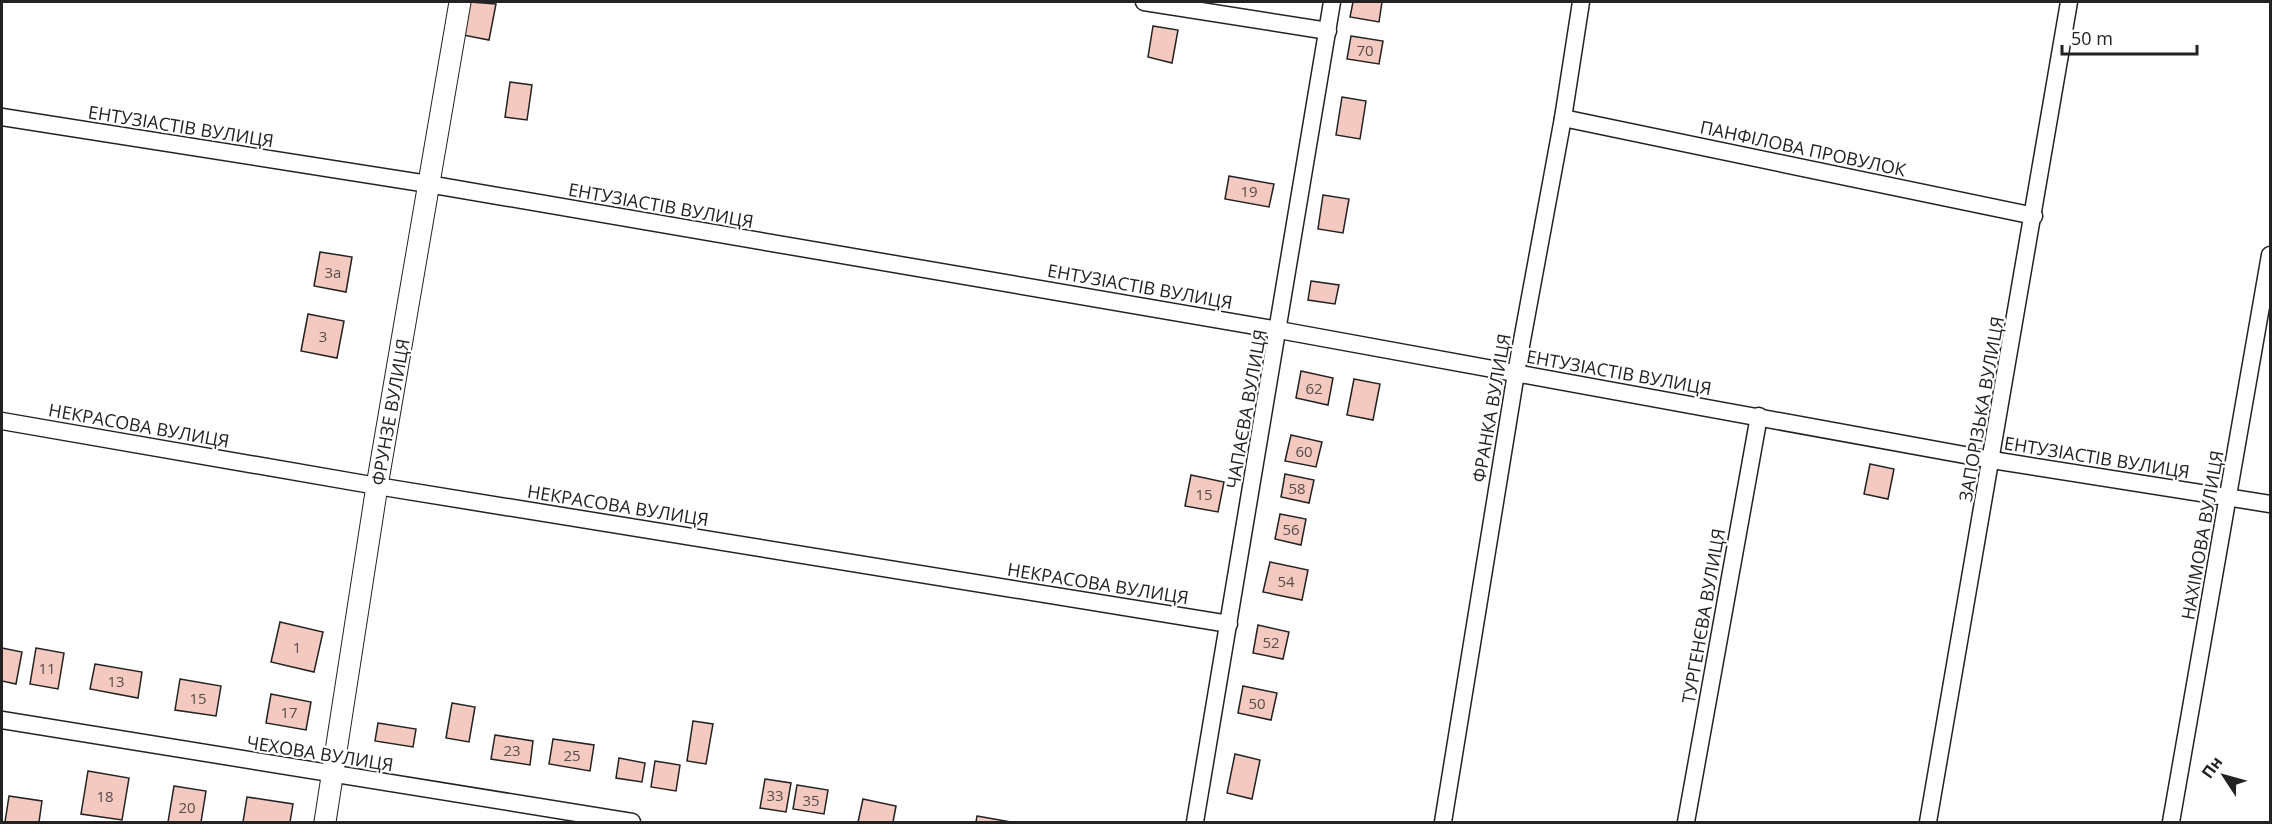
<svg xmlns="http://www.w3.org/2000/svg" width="2272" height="824" viewBox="0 0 2272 824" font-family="'Open Sans',sans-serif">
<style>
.building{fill:#f3c9c0;stroke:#222;stroke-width:1.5}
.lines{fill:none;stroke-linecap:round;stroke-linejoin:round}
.minor-casing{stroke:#222;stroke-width:19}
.tertiary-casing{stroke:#222;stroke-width:23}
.minor{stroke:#fff;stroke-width:16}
.tertiary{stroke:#fff;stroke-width:21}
.labels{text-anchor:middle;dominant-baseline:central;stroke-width:4.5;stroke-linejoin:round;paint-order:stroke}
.number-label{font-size:15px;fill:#564c4a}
.street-label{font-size:18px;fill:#222;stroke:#fff}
</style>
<rect width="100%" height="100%" fill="#fff"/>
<g class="building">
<polygon points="470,2 496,4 489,40 463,35"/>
<polygon points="1353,2 1382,2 1379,22 1350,17"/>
<polygon points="1153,26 1178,30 1172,63 1148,57"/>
<polygon points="1351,36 1383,41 1379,64 1347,59"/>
<polygon points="510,82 532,85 527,120 505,117"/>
<polygon points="1342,97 1366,101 1360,139 1336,135"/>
<polygon points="1229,176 1274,184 1269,207 1225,199"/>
<polygon points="1323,195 1349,199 1343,233 1318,229"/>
<polygon points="320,252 352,257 346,292 314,286"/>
<polygon points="1311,281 1339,285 1335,304 1308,300"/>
<polygon points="308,314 344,321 337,358 301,351"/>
<polygon points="1301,371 1333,378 1328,405 1296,398"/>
<polygon points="1354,379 1380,384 1373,420 1347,415"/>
<polygon points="1291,435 1322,442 1316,467 1285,461"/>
<polygon points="1870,464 1894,469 1888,499 1864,494"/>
<polygon points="1285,474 1314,480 1309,503 1281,497"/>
<polygon points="1191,475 1224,482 1218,512 1185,506"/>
<polygon points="1280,514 1306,519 1301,545 1275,539"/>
<polygon points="1270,562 1308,570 1302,600 1263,592"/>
<polygon points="280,622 323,632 314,672 271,662"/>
<polygon points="1258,625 1289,632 1283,659 1253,653"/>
<polygon points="2,648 22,652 16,684 2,681"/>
<polygon points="36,648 64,653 58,689 30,684"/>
<polygon points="95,664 142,672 138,698 90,689"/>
<polygon points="180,679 221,686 216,716 175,710"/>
<polygon points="1243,686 1277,693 1271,720 1238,713"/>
<polygon points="271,694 311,702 306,730 266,723"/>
<polygon points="452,703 475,707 469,742 446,738"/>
<polygon points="693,721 713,724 706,764 687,761"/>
<polygon points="378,723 416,729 413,747 375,741"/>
<polygon points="495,735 533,741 530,765 491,759"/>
<polygon points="553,739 594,745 590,771 549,764"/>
<polygon points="1235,754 1260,760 1252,799 1227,793"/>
<polygon points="619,758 645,763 642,782 616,778"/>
<polygon points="655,761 680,765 676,791 651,787"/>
<polygon points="88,771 129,778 122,820 81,814"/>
<polygon points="765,779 791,783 786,812 760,808"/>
<polygon points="797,785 828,790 824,814 793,809"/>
<polygon points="174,786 206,791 201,822 168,822"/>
<polygon points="9,796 42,801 39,822 5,822"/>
<polygon points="247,797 293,804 290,822 243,822"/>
<polygon points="863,799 896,806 893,822 858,822"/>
<polygon points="977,816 1011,822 976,822"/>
</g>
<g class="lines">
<g class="minor-casing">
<g id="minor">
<polyline points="1144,2 1328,31"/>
<polyline points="2,117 428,184 1279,330 1992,460 2270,504"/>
<polyline points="1563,118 2034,216"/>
<polyline points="2,421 377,486 1229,624"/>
<polyline points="2,720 632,822"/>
<polyline points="1195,822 1332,2"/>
<polyline points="1443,822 1516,373 1563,118 1581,2"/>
<polyline points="1686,822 1759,416"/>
<polyline points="1928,822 2069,2"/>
<polyline points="2171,822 2270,255"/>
</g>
</g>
<g class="tertiary-casing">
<polyline id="tertiary" points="325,822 377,486 460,2"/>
</g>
<use href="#minor" class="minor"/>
<use href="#tertiary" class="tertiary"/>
</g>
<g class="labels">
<g class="number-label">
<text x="1365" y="50">70</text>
<text x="1249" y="191">19</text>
<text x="333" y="272">3а</text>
<text x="323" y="336">3</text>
<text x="1314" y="388">62</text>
<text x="1304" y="451">60</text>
<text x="1297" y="488">58</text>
<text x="1204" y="494">15</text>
<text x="1291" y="529">56</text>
<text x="1286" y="581">54</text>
<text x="1271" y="642">52</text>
<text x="297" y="647">1</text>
<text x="47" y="668">11</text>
<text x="116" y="681">13</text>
<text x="198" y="698">15</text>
<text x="1257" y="703">50</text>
<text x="289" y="712">17</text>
<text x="512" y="750">23</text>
<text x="572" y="755">25</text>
<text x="775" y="795">33</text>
<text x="105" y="796">18</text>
<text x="811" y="800">35</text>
<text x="187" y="807">20</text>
</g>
<g class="street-label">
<text transform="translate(181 126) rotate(9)">ЕНТУЗІАСТІВ ВУЛИЦЯ</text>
<text transform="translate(1803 148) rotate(12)">ПАНФІЛОВА ПРОВУЛОК</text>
<text transform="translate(661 205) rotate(10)">ЕНТУЗІАСТІВ ВУЛИЦЯ</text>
<text transform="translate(1140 286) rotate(10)">ЕНТУЗІАСТІВ ВУЛИЦЯ</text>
<text transform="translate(1619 372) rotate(10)">ЕНТУЗІАСТІВ ВУЛИЦЯ</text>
<text transform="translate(1491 408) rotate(-80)">ФРАНКА ВУЛИЦЯ</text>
<text transform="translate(1246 409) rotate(-80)">ЧАПАЄВА ВУЛИЦЯ</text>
<text transform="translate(1981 409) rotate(-80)">ЗАПОРІЗЬКА ВУЛИЦЯ</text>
<text transform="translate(390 412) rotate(-80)">ФРУНЗЕ ВУЛИЦЯ</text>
<text transform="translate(139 425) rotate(10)">НЕКРАСОВА ВУЛИЦЯ</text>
<text transform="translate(2097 457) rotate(9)">ЕНТУЗІАСТІВ ВУЛИЦЯ</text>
<text transform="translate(618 505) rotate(9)">НЕКРАСОВА ВУЛИЦЯ</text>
<text transform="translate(2202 535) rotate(-80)">НАХІМОВА ВУЛИЦЯ</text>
<text transform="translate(1098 583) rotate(9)">НЕКРАСОВА ВУЛИЦЯ</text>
<text transform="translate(1703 616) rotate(-80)">ТУРГЕНЄВА ВУЛИЦЯ</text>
<text transform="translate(320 753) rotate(9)">ЧЕХОВА ВУЛИЦЯ</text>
</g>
</g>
<rect width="2272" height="824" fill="none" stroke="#222222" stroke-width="6"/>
<g transform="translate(2224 776) rotate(306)" stroke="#ffffff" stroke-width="4.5" paint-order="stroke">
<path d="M0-4.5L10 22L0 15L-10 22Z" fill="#222222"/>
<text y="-9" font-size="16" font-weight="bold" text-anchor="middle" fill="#222222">Пн</text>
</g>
<path d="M2062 45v9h135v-9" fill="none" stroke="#222222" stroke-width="3"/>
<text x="2071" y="45" font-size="18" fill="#222222" stroke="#ffffff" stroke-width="4.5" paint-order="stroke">50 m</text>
</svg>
